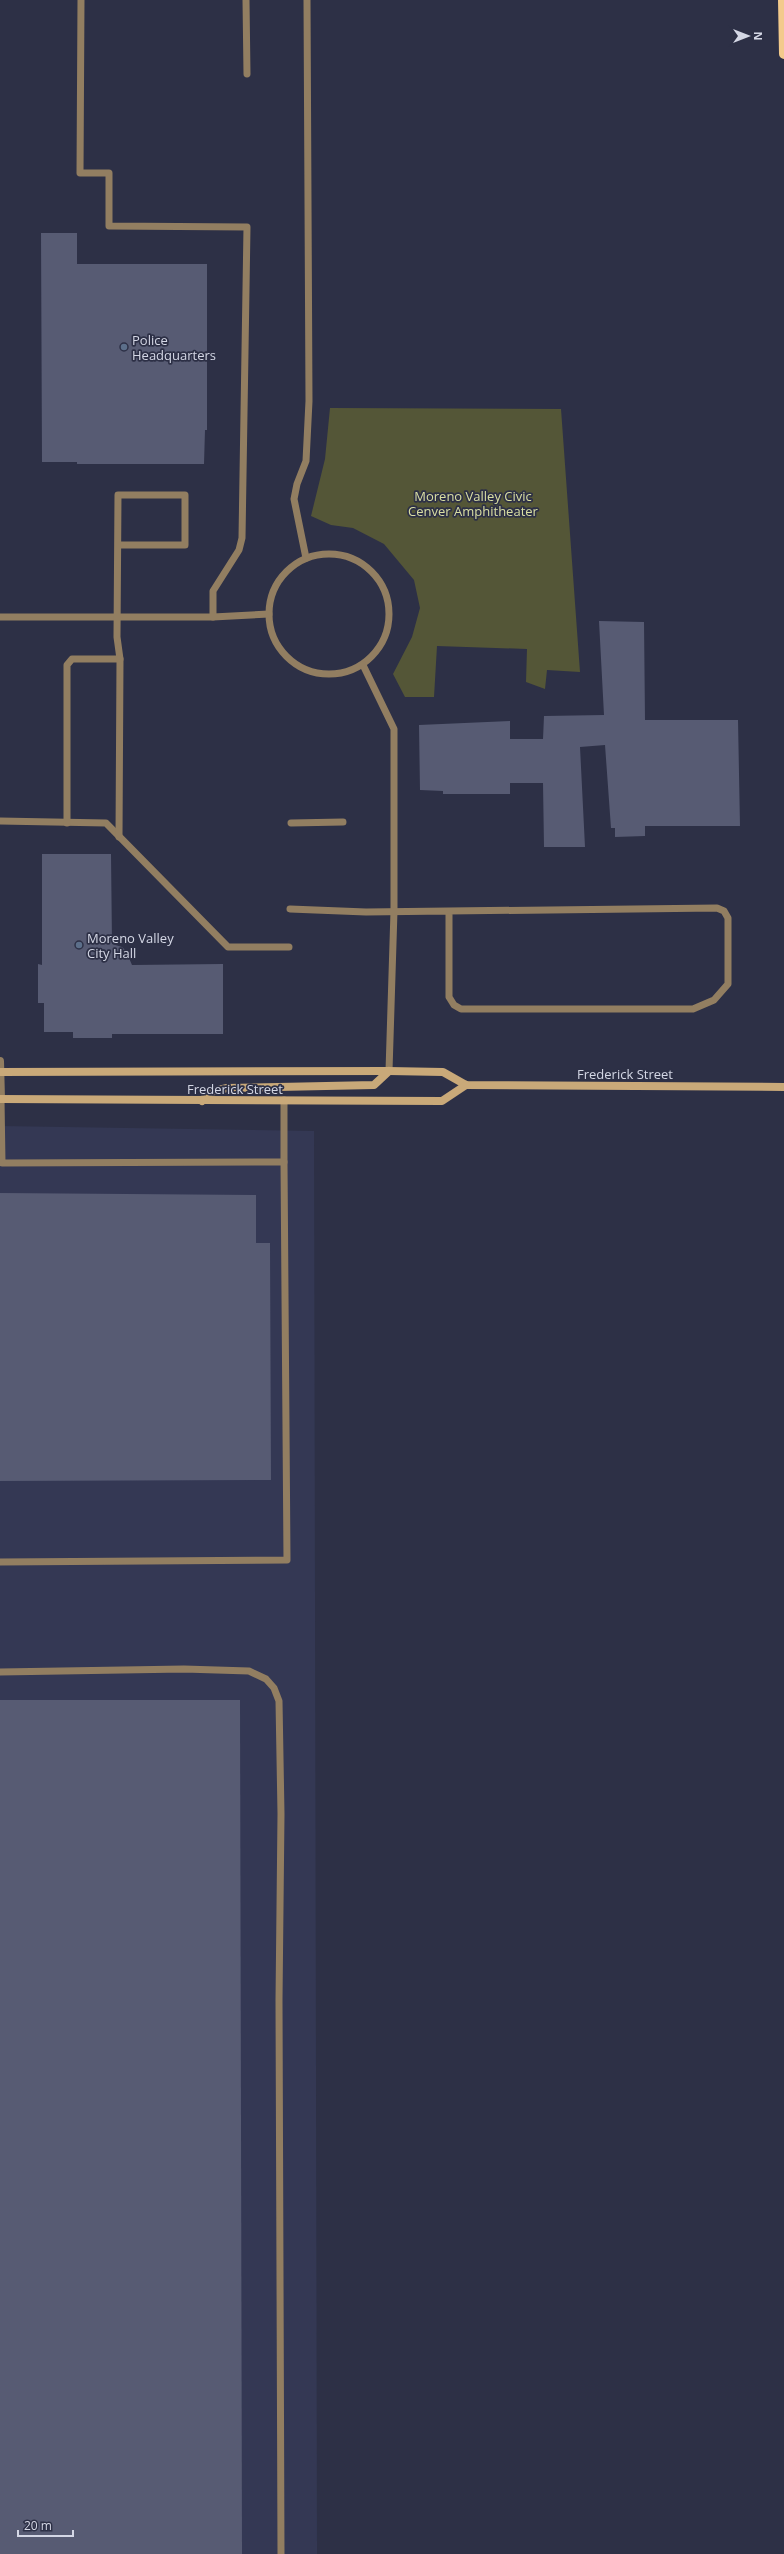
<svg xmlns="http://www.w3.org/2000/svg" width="784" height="2554" viewBox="0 0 784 2554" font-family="'Open Sans',sans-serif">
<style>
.built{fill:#343854}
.green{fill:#545637}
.building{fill:#575b73}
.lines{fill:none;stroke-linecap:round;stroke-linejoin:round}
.lane{stroke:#927e61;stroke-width:7}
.street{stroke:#927e61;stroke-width:8}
.secondary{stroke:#c9a979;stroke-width:8}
.primary{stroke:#f3ca8c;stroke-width:10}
.service-dot{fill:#5c6f8a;stroke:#2d3046;stroke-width:1.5}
.labels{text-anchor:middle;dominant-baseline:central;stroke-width:3.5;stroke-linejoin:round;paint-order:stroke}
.poi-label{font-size:13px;fill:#d4d7e5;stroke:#2d3046;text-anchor:start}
.park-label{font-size:13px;fill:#dadfa3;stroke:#2d3046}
.street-label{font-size:13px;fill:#d4d7e5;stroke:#2d3046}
</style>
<rect width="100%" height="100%" fill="#2d3046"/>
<polygon class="built" points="0,1126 314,1131 317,2554 0,2554"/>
<polygon class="green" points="330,408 561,409 580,672 547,670 545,689 526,682 527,649 437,646 434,697 405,697 393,674 412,637 420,608 414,580 384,544 353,528 331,525 311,516 325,459"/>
<g class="building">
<polygon points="41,233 77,233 77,264 207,264 207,430 205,430 204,464 77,464 77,462 42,462"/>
<polygon points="599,621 644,622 645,720 738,720 740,826 645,826 645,836 615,837 615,828 611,828 605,745 580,747 585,847 544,847 543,783 510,783 510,794 443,794 443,791 420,790 419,725 510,721 510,739 543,739 544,716 604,715"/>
<polygon points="42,854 111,854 112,944 122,947 126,951 132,965 223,964 223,1034 112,1034 112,1038 73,1038 73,1032 44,1032 44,1003 38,1003 38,964 42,965"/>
<polygon points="0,1193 256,1195 256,1243 270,1243 271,1480 0,1481"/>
<polygon points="0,1700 240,1700 242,2554 0,2554"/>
</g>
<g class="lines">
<g class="lane">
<polyline points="81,0 80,173 109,173 109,226 247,227 242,538 239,550 213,591 213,617"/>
<polyline points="246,0 247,74"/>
<circle cx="329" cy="614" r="60"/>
<polyline points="306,558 294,499 297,484 306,461 309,401 307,0"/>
<polyline points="0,617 213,617 269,614"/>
<polyline points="363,665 394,729 394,911 389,1071"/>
<polyline points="0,821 106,823 228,947 289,947"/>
<polyline points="67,823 67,665 72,659 120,659 117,637 118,495 185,495 185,545 118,545"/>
<polyline points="291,823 343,822"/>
<polyline points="119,837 120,659"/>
<polyline points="290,909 366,912 717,908 724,911 728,918 728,984 714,1000 693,1009 461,1009 454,1005 449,997 449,911"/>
<polyline points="284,1162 284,1100"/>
<polyline points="0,1562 287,1560 284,1162 2,1163 1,1099"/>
<polyline points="0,1672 184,1669 249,1671 266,1679 274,1688 279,1701 281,1814 279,2000 281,2554"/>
</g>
<polyline class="street" points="0,1061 1,1099"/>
<g class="secondary">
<polyline points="0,1072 389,1071 443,1072 466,1085 784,1087"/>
<polyline points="0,1099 442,1101 466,1085"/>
<polyline points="202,1101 210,1092 227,1088 374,1085 389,1071"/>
</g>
<polyline class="primary" points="783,0 784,54"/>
</g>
<g class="service-dot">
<circle cx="124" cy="347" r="4"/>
<circle cx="79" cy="945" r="4"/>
</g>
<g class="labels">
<g class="poi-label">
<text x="132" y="340">Police<tspan x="132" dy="15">Headquarters</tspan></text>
<text x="87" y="938">Moreno Valley<tspan x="87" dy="15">City Hall</tspan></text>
</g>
<g class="park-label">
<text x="473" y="496">Moreno Valley Civic<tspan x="473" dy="15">Cenver Amphitheater</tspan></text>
</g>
<g class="street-label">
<text x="625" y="1074">Frederick Street</text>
<text x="235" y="1089">Frederick Street</text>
</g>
</g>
<g transform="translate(748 36) rotate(90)" stroke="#2d3046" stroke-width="3" paint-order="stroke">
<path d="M0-3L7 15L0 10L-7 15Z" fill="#d4d7e5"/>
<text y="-6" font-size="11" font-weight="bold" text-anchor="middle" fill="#d4d7e5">N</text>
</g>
<path d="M18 2530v6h55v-6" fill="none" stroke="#d4d7e5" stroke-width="2"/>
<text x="24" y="2530" font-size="12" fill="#d4d7e5" stroke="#2d3046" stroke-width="3" paint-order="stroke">20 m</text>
</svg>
